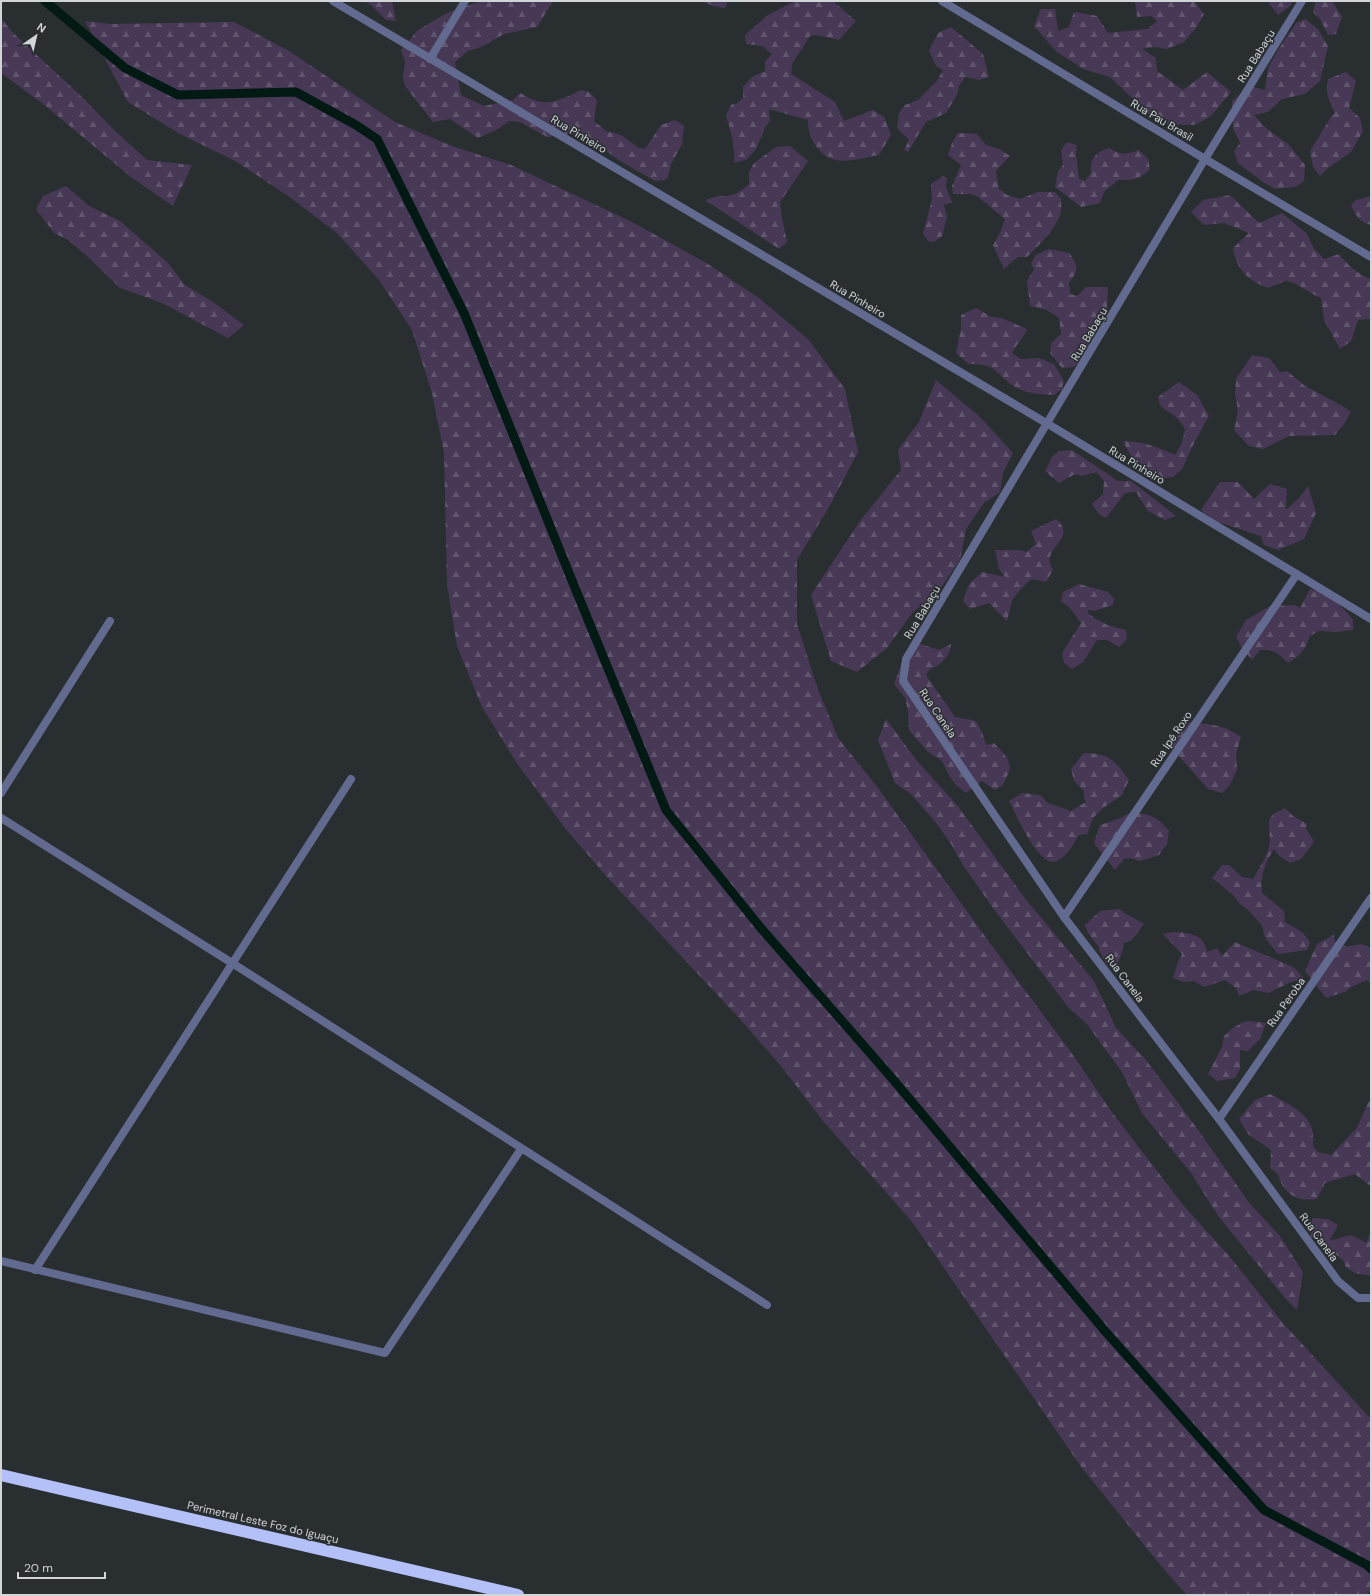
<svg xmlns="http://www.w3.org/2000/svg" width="1372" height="1596" viewBox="0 0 1372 1596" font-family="'DM Sans',sans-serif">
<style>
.forest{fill:url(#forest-firs)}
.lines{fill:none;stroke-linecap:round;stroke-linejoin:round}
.stream{stroke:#031914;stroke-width:9}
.street{stroke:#626a90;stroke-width:8}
.highway{stroke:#b4c1f9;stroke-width:12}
.labels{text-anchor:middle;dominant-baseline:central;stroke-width:3;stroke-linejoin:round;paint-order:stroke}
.street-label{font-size:11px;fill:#d2d5d7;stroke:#292e31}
</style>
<defs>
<pattern id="forest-firs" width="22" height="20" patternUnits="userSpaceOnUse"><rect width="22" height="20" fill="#473955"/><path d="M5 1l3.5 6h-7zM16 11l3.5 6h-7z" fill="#61556d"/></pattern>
</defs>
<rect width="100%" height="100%" fill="#292e31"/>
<g class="forest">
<polygon points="363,1 392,1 396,21 386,20 370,4"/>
<path d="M 481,1 L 553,1 L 537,27 L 504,34 L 481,47 L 468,51 L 455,62 L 461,95 L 484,106 L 513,100 L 520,93 C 526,96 534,101 541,102 C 554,104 569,96 581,90 L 589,92 L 597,100 L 594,121 L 606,131 L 621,135 L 639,148 L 645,149 L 661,125 L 675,120 L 684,126 L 682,144 L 671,164 L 668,177 L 665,180 L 655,181 L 617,159 L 585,135 L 570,134 L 547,137 L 520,122 L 509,121 L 498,129 L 478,138 L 450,119 L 433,122 L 405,86 L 403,78 L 405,62 L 401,50 L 418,30 L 447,13 Z"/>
<polygon points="702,1 728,1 725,8 713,6"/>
<path d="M 795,1 L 833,1 L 856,21 L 839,40 L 816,35 L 810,36 L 792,64 L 791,74 L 835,102 L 844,121 L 873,110 L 884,117 L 891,135 L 879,155 C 857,159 831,169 816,146 C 810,137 808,131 808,120 L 769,109 L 770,120 L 765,128 L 756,149 L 746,160 L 734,163 C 736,147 730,130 726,115 L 732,104 L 736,104 L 743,98 L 743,87 L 752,77 L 765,71 L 765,61 L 772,54 L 762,46 L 746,44 L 745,35 L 768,15 Z"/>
<polygon points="1135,1 1194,1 1204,14 1196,28 1184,42 1167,49 1154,47 1142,49 1156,58 1157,71 1183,90 1207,72 1231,92 1211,116 1195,125 1164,124 1149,114 1110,77 1083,69 1057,52 1034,26 1041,9 1055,9 1058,31 1069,27 1074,12 1097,16 1108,33 1148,29 1157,21 1151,16 1137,17"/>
<polygon points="1267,1 1293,1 1290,6 1278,15"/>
<polygon points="1316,1 1332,1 1342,17 1336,34 1328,35 1320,19 1313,12"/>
<polygon points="1,18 13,33 81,96 112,128 147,160 192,165 173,206 131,177 42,103 1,73"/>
<polygon points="1305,19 1318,29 1328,46 1320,81 1305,94 1282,99 1268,112 1254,115 1267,129 1288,144 1305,165 1304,181 1295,187 1275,189 1263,182 1238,163 1234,151 1240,143 1233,128 1232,101 1250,86 1265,90 1268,68 1278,50 1296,23"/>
<polygon points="85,21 110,24 234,22 289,51 395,122 452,146 511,165 632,222 708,264 760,299 808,339 845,389 858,452 829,507 797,560 797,624 817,687 838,738 878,788 992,946 1073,1055 1111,1111 1183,1205 1229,1256 1282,1322 1371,1419 1371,1590 1366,1595 1187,1595 1167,1573 1082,1468 913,1223 824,1122 781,1066 740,1019 607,877 565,828 516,762 482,707 457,646 447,583 444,453 432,393 412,330 379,280 338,234 291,198 237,162 180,134 128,102"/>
<polygon points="951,27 983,54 989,77 979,80 965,77 959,86 957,95 946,113 926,122 908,152 904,150 909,140 897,128 899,113 905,105 918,100 937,81 943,70 936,66 929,51 938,33"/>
<path d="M 1346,72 L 1356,81 L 1349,108 L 1360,118 L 1363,131 L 1351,152 L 1328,168 L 1320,176 L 1313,167 L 1310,151 L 1331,117 L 1335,113 C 1329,101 1325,93 1328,79 Z"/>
<path d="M 958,133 L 977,134 L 986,145 L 999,149 L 1010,156 L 996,171 L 999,189 L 1007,195 L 1020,199 L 1038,192 L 1055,192 L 1061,199 C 1061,204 1062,210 1060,215 C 1054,231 1039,245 1027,257 L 1018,257 L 1004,269 L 993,245 L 1000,233 L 1005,219 L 977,196 L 971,194 L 953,194 L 952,186 L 961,165 L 948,155 L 952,143 Z"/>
<path d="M 1067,142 L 1077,145 L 1076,154 L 1079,179 L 1085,181 L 1091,173 C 1090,157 1096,153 1109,148 C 1121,155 1126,155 1139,150 L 1148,159 L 1150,169 C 1139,180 1133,180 1118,180 L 1104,192 L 1100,203 L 1081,207 L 1055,187 L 1058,171 L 1063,165 L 1061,150 Z"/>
<path d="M 790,146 L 808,161 L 780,202 L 782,218 L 787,242 L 779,249 L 705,200 C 718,195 720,197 732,195 C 739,193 744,188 749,184 L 749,172 L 754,163 L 776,147 Z"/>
<polygon points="943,176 947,178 946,187 952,202 944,205 947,217 942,236 934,242 928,241 923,234 932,199 931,184"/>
<polygon points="66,186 89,206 120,221 168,263 185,285 213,302 244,325 228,338 162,303 120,288 86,255 68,240 54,233 36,209 43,196"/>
<path d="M 1230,195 L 1259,223 L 1282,213 L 1307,234 L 1314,249 L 1324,259 L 1339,254 C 1348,265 1357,274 1371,279 L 1371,319 L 1358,320 L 1351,341 L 1340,349 L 1324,320 L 1321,298 C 1312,295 1294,281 1287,281 C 1281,282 1274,286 1268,288 C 1249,281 1236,270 1233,248 L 1249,233 L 1224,223 L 1204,225 L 1191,212 L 1203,200 Z"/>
<path d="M 1371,196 L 1371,225 C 1359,222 1356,216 1351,205 L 1356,200 Z"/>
<path d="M 1049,249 L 1069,253 C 1079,267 1079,269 1069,283 L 1070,294 L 1077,296 L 1086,287 L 1108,287 L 1107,312 L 1090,338 L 1089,345 L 1084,357 L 1074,367 L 1062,368 L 1050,353 L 1051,343 L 1061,334 L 1059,318 L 1047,310 L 1030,306 L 1027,281 L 1034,269 L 1031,264 L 1036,255 Z"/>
<path d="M 976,308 L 992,317 L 1001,318 L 1025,328 L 1027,330 C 1023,338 1016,345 1012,353 L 1021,359 L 1039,358 L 1054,364 L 1064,381 L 1062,389 L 1054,395 C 1041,394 1028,394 1017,388 C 995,375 998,363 969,364 L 956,353 L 961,328 L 961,315 Z"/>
<polygon points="1252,355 1269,358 1280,372 1287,371 1305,386 1341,405 1351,412 1344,424 1335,435 1289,436 1263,449 1249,446 1234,430 1238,411 1235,393 1236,379"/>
<polygon points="936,380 980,417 1013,453 1003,473 1000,492 984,503 966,529 960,560 938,592 913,612 887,648 857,672 831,661 811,595 860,521 901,470 898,450 919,422"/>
<path d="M 1179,382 L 1197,395 L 1209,416 L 1195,441 L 1182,469 L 1173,477 L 1151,480 C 1139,469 1130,456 1123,441 C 1141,441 1158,447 1175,455 L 1182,443 L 1185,429 C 1183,426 1180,421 1177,418 C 1168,409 1160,411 1158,397 Z"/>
<polygon points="1072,450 1118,481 1131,481 1176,516 1165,520 1148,511 1136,492 1125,493 1106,518 1099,514 1092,504 1103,494 1104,481 1096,472 1082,476 1075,474 1059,483 1045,471 1052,457 1059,451"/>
<polygon points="1220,482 1238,482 1254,499 1270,484 1287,489 1286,510 1300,497 1308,486 1316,513 1304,539 1278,550 1264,545 1261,536 1215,521 1201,510"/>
<path d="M 1056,519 C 1058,521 1061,524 1062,526 C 1070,543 1040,550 1053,570 L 1046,582 L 1031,579 L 1018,592 L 1012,601 L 1007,621 L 989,603 L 970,609 L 963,601 L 969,584 L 982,572 L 1005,577 L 999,569 L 995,550 L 1020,550 L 1026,552 L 1036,544 L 1031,531 Z"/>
<path d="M 1079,584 L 1108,592 L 1114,599 L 1113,605 L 1094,611 L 1088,610 L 1088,613 C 1100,623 1112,627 1126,630 L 1127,639 L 1119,647 L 1107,640 L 1097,640 L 1083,662 L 1072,669 L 1064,663 L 1062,653 L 1081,623 L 1070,608 L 1061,601 L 1063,592 Z"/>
<path d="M 1310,589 C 1327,592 1343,607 1353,620 L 1353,630 L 1337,632 L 1319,631 L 1310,636 C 1305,650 1301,655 1288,663 C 1279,654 1274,649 1260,650 L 1252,660 L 1242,648 L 1236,637 L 1246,620 L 1270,606 L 1295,605 L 1300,608 Z"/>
<path d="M 918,643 L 939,650 L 951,644 C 951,655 940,666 930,669 L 926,675 L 955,717 L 976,721 L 982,732 L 986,745 L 994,743 C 1003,753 1015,762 1007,776 C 1003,785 1004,785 995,790 L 982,781 L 966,793 L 956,785 L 950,777 L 942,761 L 927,751 L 909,730 L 908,711 L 905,698 L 894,684 L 906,651 Z"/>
<polygon points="886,719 917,761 957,805 1027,901 1094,981 1116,1028 1146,1060 1196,1127 1250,1204 1279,1235 1303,1272 1297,1310 1285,1298 1219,1217 1191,1173 1142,1113 1122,1072 1086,1023 1068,1007 993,908 963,865 951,844 937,824 912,795 895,783 878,740"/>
<path d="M 1190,722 C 1213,725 1222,724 1241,737 L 1236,754 L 1237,770 L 1229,786 L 1222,793 L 1208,789 L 1170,746 L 1179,733 Z"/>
<path d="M 1084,753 C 1111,754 1113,759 1129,780 L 1122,795 L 1103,808 L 1093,818 L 1087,834 L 1079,835 C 1073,844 1068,856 1057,861 C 1039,869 1016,814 1009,801 L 1022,793 L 1040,795 L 1048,803 L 1071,811 L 1086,802 L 1084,798 L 1084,791 L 1074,781 L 1071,769 Z"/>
<path d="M 1285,808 L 1293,816 L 1307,824 L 1306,828 L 1314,842 L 1301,859 L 1290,863 L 1279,856 L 1274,849 C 1265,863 1260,876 1262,893 L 1284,911 L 1285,922 L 1302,932 L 1310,942 L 1307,950 L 1278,954 L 1265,938 L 1262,925 L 1247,909 L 1240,904 L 1233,895 L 1212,878 L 1222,865 L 1229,865 L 1242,877 L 1253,879 L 1265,858 L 1270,844 L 1269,820 L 1273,814 Z"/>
<path d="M 1131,812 C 1150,815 1156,815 1169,831 L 1167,844 L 1159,855 L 1140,861 L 1130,858 L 1124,859 L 1115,870 L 1094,843 L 1100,825 L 1121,818 Z"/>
<path d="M 1119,909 C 1126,915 1135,918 1144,924 L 1132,940 L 1124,943 L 1123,949 L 1118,963 L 1111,964 L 1106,963 L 1099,950 L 1099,947 L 1088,933 L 1085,925 L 1100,911 Z"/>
<polygon points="1333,930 1335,942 1347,947 1361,944 1371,948 1371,983 1367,980 1349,988 1347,991 1326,998 1305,971 1317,944 1333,935"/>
<path d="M 1173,932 C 1189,933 1204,933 1207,952 L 1217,948 L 1222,956 L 1235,942 L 1293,967 L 1304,978 L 1291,982 L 1268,993 L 1253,990 L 1239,996 L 1236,988 L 1225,980 L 1204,987 L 1194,981 L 1184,982 L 1173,978 L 1178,962 L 1182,954 L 1163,934 Z"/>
<polygon points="1249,1021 1266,1023 1260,1039 1248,1051 1240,1050 1240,1069 1235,1078 1217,1081 1208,1074 1222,1047 1224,1036 1233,1028 1243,1022"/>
<path d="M 1270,1094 C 1282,1100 1305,1112 1310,1124 C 1314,1132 1313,1139 1313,1146 L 1318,1152 L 1331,1155 L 1357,1128 L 1369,1101 L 1371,1101 L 1371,1184 L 1369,1185 L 1355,1174 L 1325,1183 L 1317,1199 C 1297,1202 1283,1194 1278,1174 L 1270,1168 L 1271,1150 L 1248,1134 L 1239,1119 L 1255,1100 Z"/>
<path d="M 1312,1218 L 1328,1219 L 1338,1225 L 1330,1240 C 1350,1237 1346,1230 1366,1243 L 1371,1231 L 1371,1276 L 1355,1273 L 1346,1267 L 1343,1260 L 1320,1242 L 1311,1237 Z"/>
</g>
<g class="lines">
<polyline class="stream" points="45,1 125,68 178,95 296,92 356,125 377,139 464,313 573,583 666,810 760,927 891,1077 1105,1331 1264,1510 1367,1565 1371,1569"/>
<g class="street">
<polyline points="333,1 1048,424 1371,619"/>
<polyline points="942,1 1205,159 1371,257"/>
<polyline points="1302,1 1205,159 906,659 903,681 1064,917 1219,1119 1338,1281 1358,1298 1371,1298"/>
<polyline points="430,59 465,1"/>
<polyline points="1,793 110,621"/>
<polyline points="1,818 232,963 767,1305"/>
<polyline points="1064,917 1297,574"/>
<polyline points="1219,1119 1371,898"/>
<polyline points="1,1261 385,1353 521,1149"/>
<polyline points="35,1270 351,779"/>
</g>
<polyline class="highway" points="1,1475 518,1595"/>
</g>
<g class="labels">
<g class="street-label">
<text transform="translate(1256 56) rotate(-58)">Rua Babaçu</text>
<text transform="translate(1162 120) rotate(31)">Rua Pau Brasil</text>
<text transform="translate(579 134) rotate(31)">Rua Pinheiro</text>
<text transform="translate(858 299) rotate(31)">Rua Pinheiro</text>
<text transform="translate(1089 334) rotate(-59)">Rua Babaçu</text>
<text transform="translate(1137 465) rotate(31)">Rua Pinheiro</text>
<text transform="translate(922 612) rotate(-59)">Rua Babaçu</text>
<text transform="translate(938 713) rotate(56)">Rua Canela</text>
<text transform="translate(1171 739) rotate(-56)">Rua Ipê Roxo</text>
<text transform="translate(1125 978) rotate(53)">Rua Canela</text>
<text transform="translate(1286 1002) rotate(-55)">Rua Peroba</text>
<text transform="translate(1319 1237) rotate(54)">Rua Canela</text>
<text transform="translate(263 1522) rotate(13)">Perimetral Leste Foz do Iguaçu</text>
</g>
</g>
<rect width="1372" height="1596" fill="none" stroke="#d2d5d7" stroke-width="4"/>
<g transform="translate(36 36) rotate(34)" stroke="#292e31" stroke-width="3" paint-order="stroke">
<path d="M0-3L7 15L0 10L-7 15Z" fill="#d2d5d7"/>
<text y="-6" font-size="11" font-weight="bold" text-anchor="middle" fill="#d2d5d7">N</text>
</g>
<path d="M18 1572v6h87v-6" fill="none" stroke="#d2d5d7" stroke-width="2"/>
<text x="24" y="1572" font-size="12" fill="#d2d5d7" stroke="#292e31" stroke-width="3" paint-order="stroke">20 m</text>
</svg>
